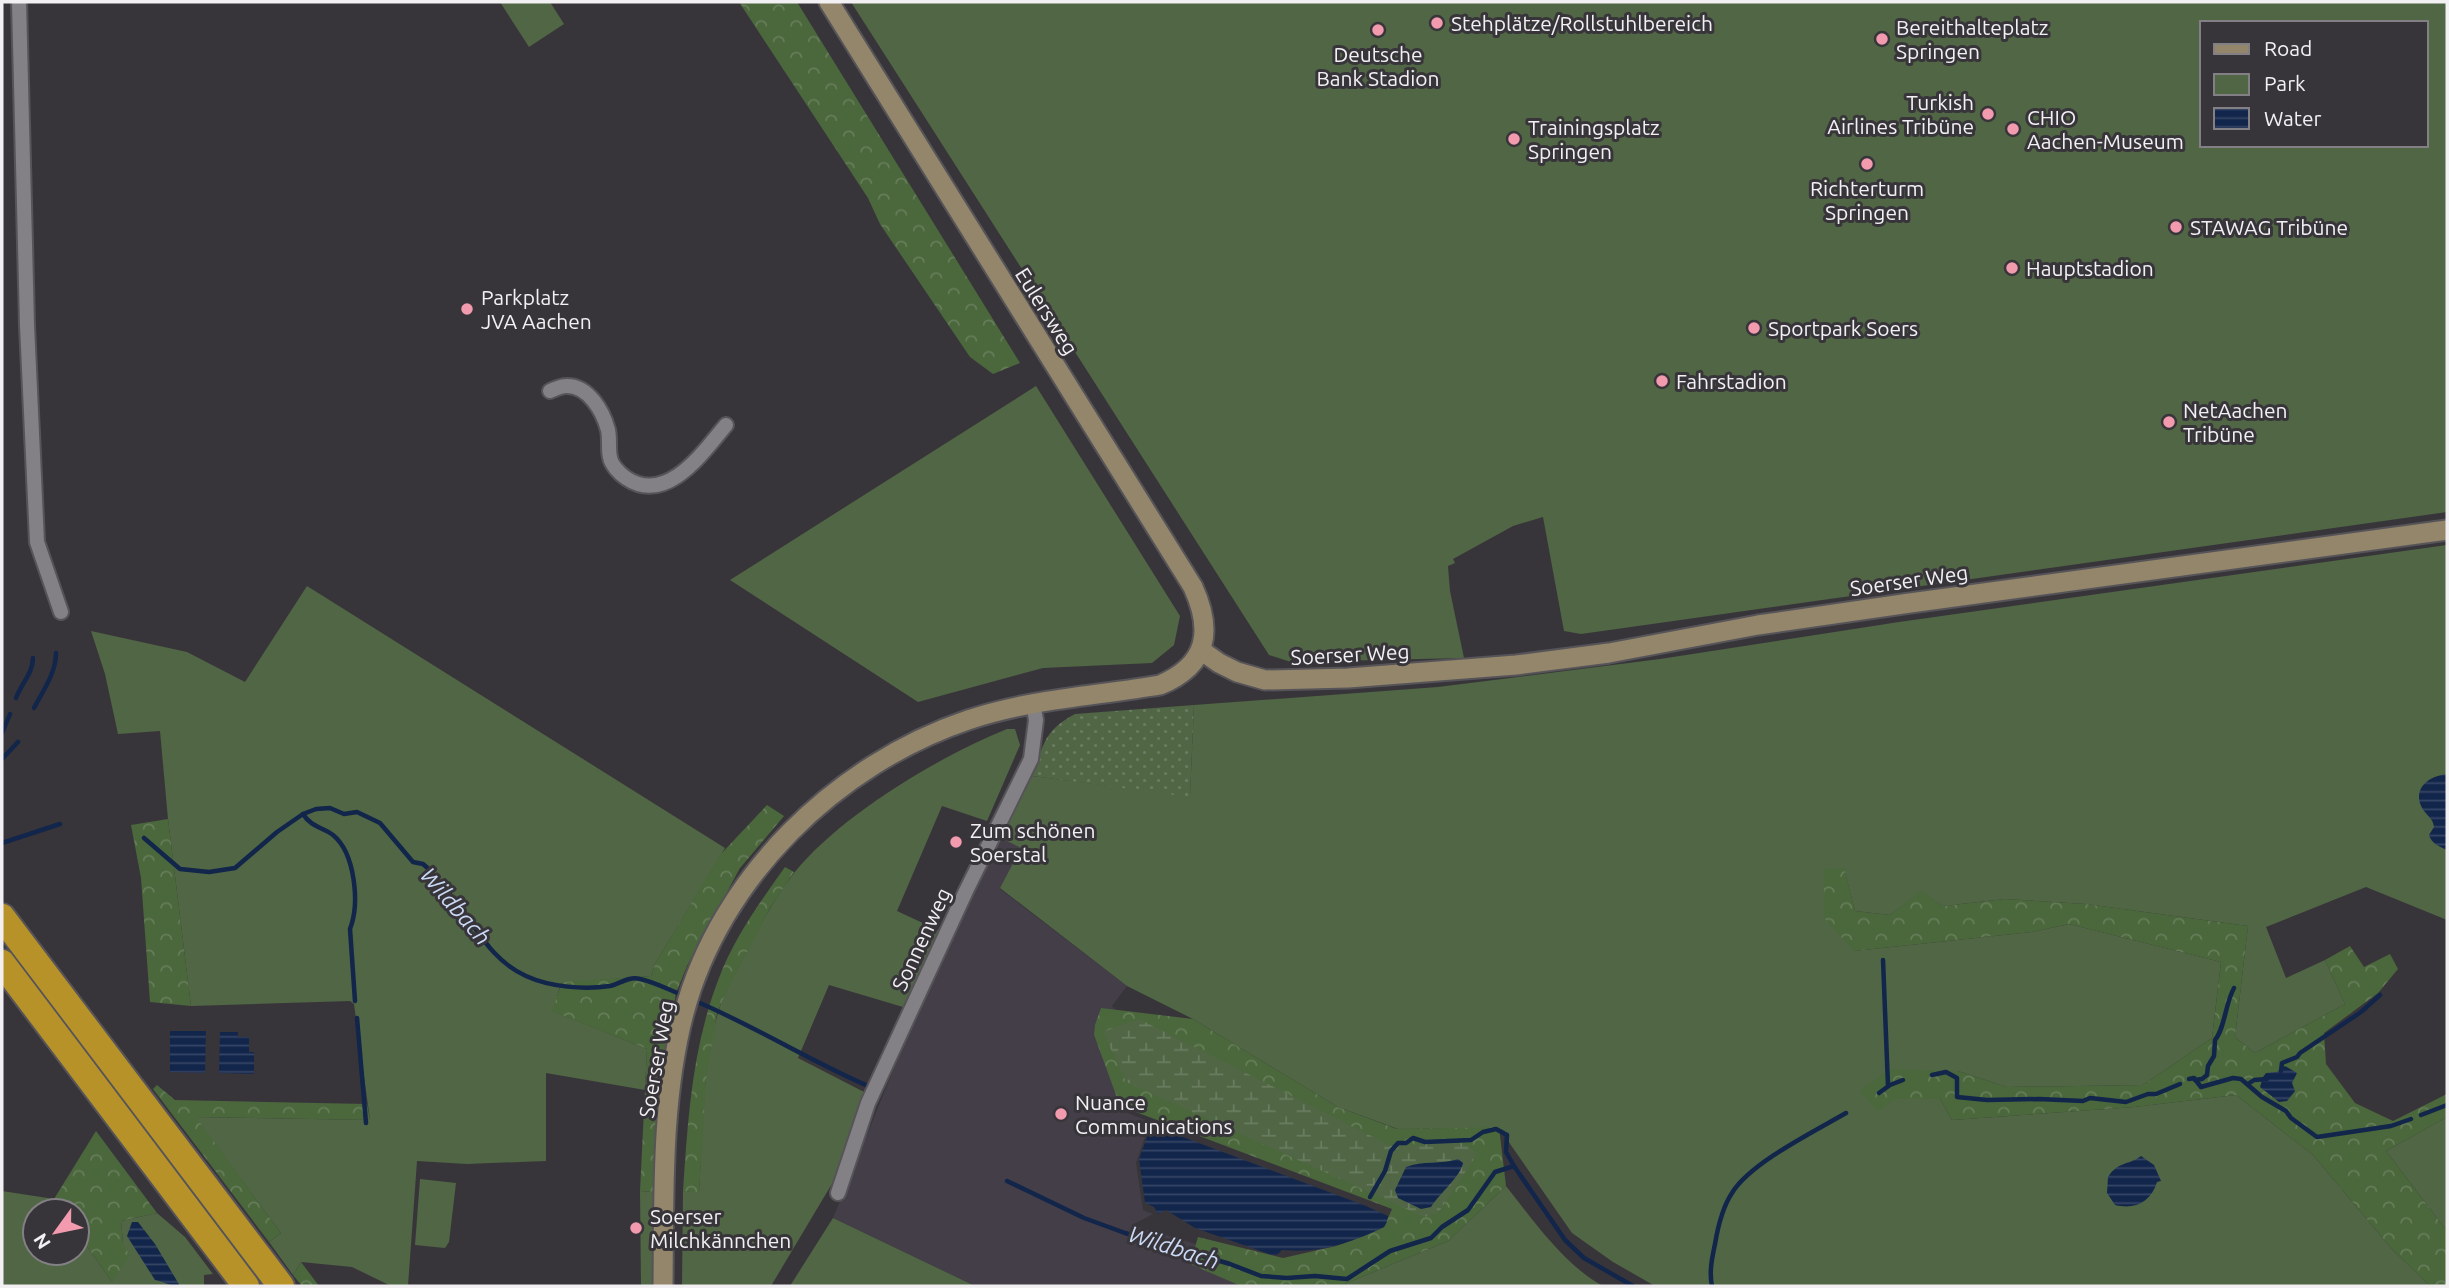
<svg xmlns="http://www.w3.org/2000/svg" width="2449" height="1288" viewBox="0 0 2449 1288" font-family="Ubuntu,sans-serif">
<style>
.built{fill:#433e48}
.green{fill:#506645;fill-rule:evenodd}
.forest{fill:url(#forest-crowns)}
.wetland{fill:url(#wetland-marsh)}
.garden{fill:url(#garden-dots)}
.water{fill:url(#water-rules)}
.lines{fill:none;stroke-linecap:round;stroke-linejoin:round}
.stream{stroke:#12254b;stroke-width:4.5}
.street-casing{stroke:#565458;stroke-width:18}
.secondary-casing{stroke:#565458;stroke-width:23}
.highway-casing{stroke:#565458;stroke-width:30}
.street{stroke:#838186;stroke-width:14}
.secondary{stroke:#93866a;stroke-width:19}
.highway{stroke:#b79229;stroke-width:26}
.poi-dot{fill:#f29aae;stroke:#38353a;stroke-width:2.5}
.labels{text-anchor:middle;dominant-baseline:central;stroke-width:6;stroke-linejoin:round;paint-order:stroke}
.poi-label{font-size:21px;fill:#f2f0f3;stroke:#38353a;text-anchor:start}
.street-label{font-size:21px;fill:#f2f0f3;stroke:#38353a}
.water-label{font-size:23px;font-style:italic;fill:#cad9f5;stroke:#38353a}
</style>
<defs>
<pattern id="forest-crowns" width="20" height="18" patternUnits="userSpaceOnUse" patternTransform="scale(1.75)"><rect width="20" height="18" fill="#4b673c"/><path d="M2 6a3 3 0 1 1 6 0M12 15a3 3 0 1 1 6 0" fill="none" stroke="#657d59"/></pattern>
<pattern id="wetland-marsh" width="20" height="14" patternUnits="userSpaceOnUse" patternTransform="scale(1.75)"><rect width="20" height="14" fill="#506645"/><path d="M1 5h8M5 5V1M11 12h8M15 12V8" fill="none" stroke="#6a7c60"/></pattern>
<pattern id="garden-dots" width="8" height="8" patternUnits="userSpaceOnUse" patternTransform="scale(1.75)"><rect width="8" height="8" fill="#506645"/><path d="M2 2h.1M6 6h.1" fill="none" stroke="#6a7c60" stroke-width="1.8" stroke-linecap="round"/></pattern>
<pattern id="water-rules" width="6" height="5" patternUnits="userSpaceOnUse" patternTransform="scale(1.75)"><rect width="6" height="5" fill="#12254b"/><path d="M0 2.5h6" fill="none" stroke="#354565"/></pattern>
</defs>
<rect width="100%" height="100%" fill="#38353a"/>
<polygon class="built" points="1001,838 1021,848 1000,889 1127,986 1112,1006 1117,1011 1101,1008 1094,1035 1122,1111 1159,1125 1147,1131 1136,1163 1143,1210 1153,1214 1132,1225 1263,1264 1253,1286 975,1286 833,1218 917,1012"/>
<g class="green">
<polygon points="500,2 550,2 564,24 529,47"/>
<path d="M 851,2 L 2447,2 L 2447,512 L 1581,634 L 1564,631 L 1543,517 L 1513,526 L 1453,559 L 1455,563 L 1448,566 L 1450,591 L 1464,658 L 1291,662 L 1269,655 ZM 2202,23 L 2426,23 L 2426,145 L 2202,145 Z"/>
<polygon points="1036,386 1180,616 1174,645 1152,663 1043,668 918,702 730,580"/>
<polygon points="2447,545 2447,920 2366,887 2266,927 2286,978 2325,960 2345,1004 2255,1053 2235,1037 2248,926 2086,904 2005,899 1943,906 1921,892 1890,915 1855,911 1844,869 1854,951 2032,932 2069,924 2221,962 2212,1038 2143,1085 2007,1087 1958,1071 1896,1099 1940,1099 1952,1120 2134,1107 2236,1095 2313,1155 2391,1248 2430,1286 1655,1286 1613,1262 1572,1233 1499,1128 1398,1129 1338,1107 1193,1019 1127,986 1000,888 1021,848 1001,838 1032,776 1190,796 1194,705 1438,687 1660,659 1899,622"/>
<polygon points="307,586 725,848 655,964 651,976 561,983 553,1011 647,1049 645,1090 546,1073 546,1161 467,1164 417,1161 408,1286 391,1286 352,1267 301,1262 293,1275 269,1242 281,1233 195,1117 370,1120 354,1004 350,1001 191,1006 168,819 160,731 118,734 105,674 91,631 187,652 245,682"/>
<path d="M 1007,729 L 1015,729 L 1020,745 L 987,821 L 942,806 L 897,911 L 940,931 L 903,1007 L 829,985 L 798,1058 L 866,1093 L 833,1182 L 771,1286 L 682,1286 L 683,1191 L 699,1192 C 703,1136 702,1066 718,1013 C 724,991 737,971 747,951 C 761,924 775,897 794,873 C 841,815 938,757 1007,729 Z"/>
<polygon points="2447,1117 2447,1231 2386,1151"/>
<polygon points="420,1179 456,1183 449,1242 445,1248 415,1245"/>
<path d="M 1506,1186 C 1533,1220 1564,1265 1603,1286 L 1340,1286 L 1448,1241 Z"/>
<polygon points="2,1191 54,1199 62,1211 35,1211 35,1253 77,1253 77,1232 112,1282 123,1243 121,1221 157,1213 185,1237 213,1274 204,1275 204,1286 2,1286"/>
<polygon points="640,1191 653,1192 653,1286 641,1286"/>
<polygon points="833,1218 975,1286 790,1286"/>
</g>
<g class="forest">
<polygon points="739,2 797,2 1020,363 993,374 970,357 880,224 868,198"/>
<polygon points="767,805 784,816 740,868 687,966 676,993 660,1088 653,1192 640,1191 647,1049 552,1011 562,982 651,976 655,964 720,855"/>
<polygon points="168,819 191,1006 150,1002 141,878 131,825"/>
<path d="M 785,867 L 794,872 L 770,908 L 727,990 L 717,1013 L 706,1080 L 699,1193 L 683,1191 C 688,1118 692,1047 719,978 C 734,938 760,902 785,867 Z"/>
<polygon points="1844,868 1855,911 1890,915 1921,891 1943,906 2005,899 2086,904 2248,926 2235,1037 2255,1053 2345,1004 2325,960 2350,946 2364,967 2390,954 2398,969 2378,993 2324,1033 2326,1064 2355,1103 2393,1121 2447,1094 2447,1117 2386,1151 2447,1231 2447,1286 2430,1286 2391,1248 2313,1155 2236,1095 2134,1107 1952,1120 1940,1099 1896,1099 1878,1111 1859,1091 1890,1069 1958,1071 2007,1087 2143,1085 2212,1038 2221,962 2069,924 2032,932 1854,951 1824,918 1824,869"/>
<polygon points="1101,1008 1193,1019 1338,1107 1397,1129 1499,1127 1506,1186 1448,1241 1340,1286 1241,1286 1190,1264 1198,1237 1283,1258 1336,1246 1366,1235 1384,1227 1392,1209 1120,1106 1094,1035 1095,1025"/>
<polygon points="157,1085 175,1100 367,1104 370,1120 196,1117 281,1233 269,1242 153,1089"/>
<polygon points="96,1131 157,1213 121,1221 123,1243 130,1256 112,1282 77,1232 77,1211 62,1211 54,1199"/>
<polygon points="301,1262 319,1286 302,1286 293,1275"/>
</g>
<polygon class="wetland" points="1139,1019 1391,1146 1460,1142 1478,1153 1438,1213 1424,1217 1126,1082 1103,1032"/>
<path class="garden" d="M 1194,705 L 1190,797 L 1032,776 C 1044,745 1043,731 1075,714 Z"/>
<g class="water">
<path d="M 2447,774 L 2447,850 C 2440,847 2431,843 2429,835 L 2434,827 C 2433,818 2427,816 2422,808 C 2412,788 2429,776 2447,774 Z"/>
<polygon points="170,1031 206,1031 205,1073 170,1072"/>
<polygon points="220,1032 238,1032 238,1037 249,1037 249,1052 254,1052 254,1074 219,1073"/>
<polygon points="2285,1066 2297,1073 2292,1083 2295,1091 2287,1101 2279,1102 2260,1087 2263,1077 2266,1073 2277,1072"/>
<path d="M 1159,1128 L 1366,1206 L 1388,1216 L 1387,1222 L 1384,1227 C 1351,1243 1319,1254 1282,1250 L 1277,1255 L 1272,1255 L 1195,1228 L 1166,1210 L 1158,1214 L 1154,1207 L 1145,1203 L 1139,1159 L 1148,1134 Z"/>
<path d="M 2141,1156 L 2154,1165 L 2161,1181 L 2157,1182 C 2151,1202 2135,1210 2115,1205 L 2107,1193 L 2108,1177 C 2118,1161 2130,1165 2141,1156 Z"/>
<path d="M 1458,1159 L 1463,1163 C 1461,1176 1439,1194 1431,1207 L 1421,1209 L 1398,1198 L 1395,1190 L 1406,1167 C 1423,1160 1441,1165 1458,1159 Z"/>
<path d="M 132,1222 L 138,1222 L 155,1244 L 180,1286 C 170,1286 164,1282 155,1280 L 127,1236 Z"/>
</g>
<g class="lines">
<g class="stream">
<path d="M 16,698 C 21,684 33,673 33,658"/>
<path d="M 34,708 C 43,691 56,673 56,653"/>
<polyline points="2,733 10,714"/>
<polyline points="2,759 18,742"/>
<path d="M 303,814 C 311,827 322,827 333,835 C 355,853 360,903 350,929 L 355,1001"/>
<path d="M 144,838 L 180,869 L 209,872 L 235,868 L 277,832 L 303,814 L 316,809 L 330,808 L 344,814 L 357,812 L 380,823 L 413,862 L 423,864 L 432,872 L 431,878 C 471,905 478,954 526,976 C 550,987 584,990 610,986 C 620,984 628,976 640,979 C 655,982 671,991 685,996"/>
<polyline points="2,843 60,824"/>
<polyline points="1883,960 1888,1086"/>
<path d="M 693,1000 C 753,1025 808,1060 868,1086"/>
<polyline points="357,1018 366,1123"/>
<polyline points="2281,1071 2282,1063 2297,1057 2300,1053 2361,1012 2380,995"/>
<polyline points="1932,1075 1946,1072 1957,1078 1957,1097 1987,1100 2039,1099 2083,1101 2090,1098 2126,1102 2148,1094 2156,1094 2180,1084"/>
<polyline points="2189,1079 2194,1078 2201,1087 2233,1078 2241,1079 2262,1097 2286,1111 2291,1118 2317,1137 2391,1126 2411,1119"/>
<path d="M 2195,1080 L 2202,1079 L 2207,1075 L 2208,1066 L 2214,1056 L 2215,1040 C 2225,1028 2225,1004 2234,988"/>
<polyline points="2248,1084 2254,1080 2267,1079"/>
<polyline points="1879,1093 1890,1085 1903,1080"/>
<polyline points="2421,1115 2447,1105"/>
<polyline points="1007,1181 1084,1218 1125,1233 1230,1264 1261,1276 1287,1278 1315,1276 1347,1279 1390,1251 1431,1238 1442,1227 1468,1210 1495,1172 1514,1166 1565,1240 1584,1258 1633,1286"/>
<polyline points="1370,1197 1385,1171 1391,1151 1398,1143 1406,1143 1413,1138 1425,1142 1471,1140 1483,1132 1496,1129 1507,1135 1506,1152 1514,1166"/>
<path d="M 1712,1286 C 1709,1272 1712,1258 1715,1244 C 1718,1226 1722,1208 1732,1193 C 1750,1163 1815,1131 1846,1113"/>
</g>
<g class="street-casing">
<g id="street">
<polyline points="19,2 27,325 37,542 61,612"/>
<path d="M 550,391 C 555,389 561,386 566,386 C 588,385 603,411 608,430 C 610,439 608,449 610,457 C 611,465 620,474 626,478 C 667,506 704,451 726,425"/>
<polyline points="838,1193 868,1103 966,891 1031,759 1036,720 1033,703"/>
</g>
</g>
<g class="secondary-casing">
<g id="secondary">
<polyline points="1202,651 1219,663 1237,672 1265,680 1348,678 1516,665 1609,653 1758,625 1910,603 2447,530"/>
<path d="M 663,1286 C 664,1195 661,1101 684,1013 C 720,877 837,764 968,720 C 1030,699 1096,696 1160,685 C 1208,665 1213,631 1193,587 L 829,2"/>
</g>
</g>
<g class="highway-casing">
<g id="highway">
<polyline points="2,917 281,1286"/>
<polyline points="2,963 246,1286"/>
</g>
</g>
<use href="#street" class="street"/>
<use href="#secondary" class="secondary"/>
<use href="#highway" class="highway"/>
</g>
<g class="poi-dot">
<circle cx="1437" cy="23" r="7"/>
<circle cx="1378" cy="30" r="7"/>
<circle cx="1882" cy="39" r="7"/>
<circle cx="1988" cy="114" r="7"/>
<circle cx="2013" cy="129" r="7"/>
<circle cx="1514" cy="139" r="7"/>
<circle cx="1867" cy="164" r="7"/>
<circle cx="2176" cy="227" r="7"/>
<circle cx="2012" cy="268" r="7"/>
<circle cx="467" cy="309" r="7"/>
<circle cx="1754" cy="328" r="7"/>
<circle cx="1662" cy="381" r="7"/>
<circle cx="2169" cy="422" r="7"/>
<circle cx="956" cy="842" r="7"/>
<circle cx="1061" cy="1114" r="7"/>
<circle cx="636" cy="1228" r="7"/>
</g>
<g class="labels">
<g class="poi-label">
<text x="1451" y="23">Stehplätze/Rollstuhlbereich</text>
<text x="1896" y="27">Bereithalteplatz<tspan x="1896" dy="24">Springen</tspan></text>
<text x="1378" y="54" text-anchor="middle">Deutsche<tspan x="1378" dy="24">Bank Stadion</tspan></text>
<text x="1974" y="102" text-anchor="end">Turkish<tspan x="1974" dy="24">Airlines Tribüne</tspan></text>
<text x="2027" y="117">CHIO<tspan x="2027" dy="24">Aachen-Museum</tspan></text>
<text x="1528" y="127">Trainingsplatz<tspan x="1528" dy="24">Springen</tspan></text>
<text x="1867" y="188" text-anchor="middle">Richterturm<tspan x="1867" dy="24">Springen</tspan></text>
<text x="2190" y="227">STAWAG Tribüne</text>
<text x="2026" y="268">Hauptstadion</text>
<text x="481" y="297">Parkplatz<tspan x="481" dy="24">JVA Aachen</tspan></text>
<text x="1768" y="328">Sportpark Soers</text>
<text x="1676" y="381">Fahrstadion</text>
<text x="2183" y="410">NetAachen<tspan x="2183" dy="24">Tribüne</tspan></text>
<text x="970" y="830">Zum schönen<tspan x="970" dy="24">Soerstal</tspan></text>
<text x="1075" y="1102">Nuance<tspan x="1075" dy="24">Communications</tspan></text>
<text x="650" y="1216">Soerser<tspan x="650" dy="24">Milchkännchen</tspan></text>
</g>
<g class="street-label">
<text transform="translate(1047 311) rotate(58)">Eulersweg</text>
<text transform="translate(1909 580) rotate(-8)">Soerser Weg</text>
<text transform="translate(1350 654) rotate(-3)">Soerser Weg</text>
<text transform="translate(921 939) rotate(-65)">Sonnenweg</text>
<text transform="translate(656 1059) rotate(-80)">Soerser Weg</text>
</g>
<g class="water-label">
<text transform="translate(456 906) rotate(49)">Wildbach</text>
<text transform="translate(1174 1247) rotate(18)">Wildbach</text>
</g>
</g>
<rect width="2449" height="1288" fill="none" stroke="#f2f0f3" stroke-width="7"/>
<rect x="2200" y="21" width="228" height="126" fill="#38353a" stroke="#828084" stroke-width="2"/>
<rect x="2214" y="44" width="35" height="10" fill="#93866a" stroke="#828084" stroke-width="2"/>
<text x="2264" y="56" font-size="21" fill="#f2f0f3">Road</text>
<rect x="2214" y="74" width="35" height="21" fill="#506645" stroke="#828084" stroke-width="2"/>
<text x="2264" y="91" font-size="21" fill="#f2f0f3">Park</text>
<rect x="2214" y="108" width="35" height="21" fill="url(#water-rules)" stroke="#828084" stroke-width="2"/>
<text x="2264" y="126" font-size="21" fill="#f2f0f3">Water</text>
<g transform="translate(56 1232) rotate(237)"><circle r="33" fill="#38353a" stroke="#828084" stroke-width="2"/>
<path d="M0-5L12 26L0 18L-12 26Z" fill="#f29aae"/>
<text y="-10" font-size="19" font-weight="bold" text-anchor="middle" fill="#f2f0f3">N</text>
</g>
</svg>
